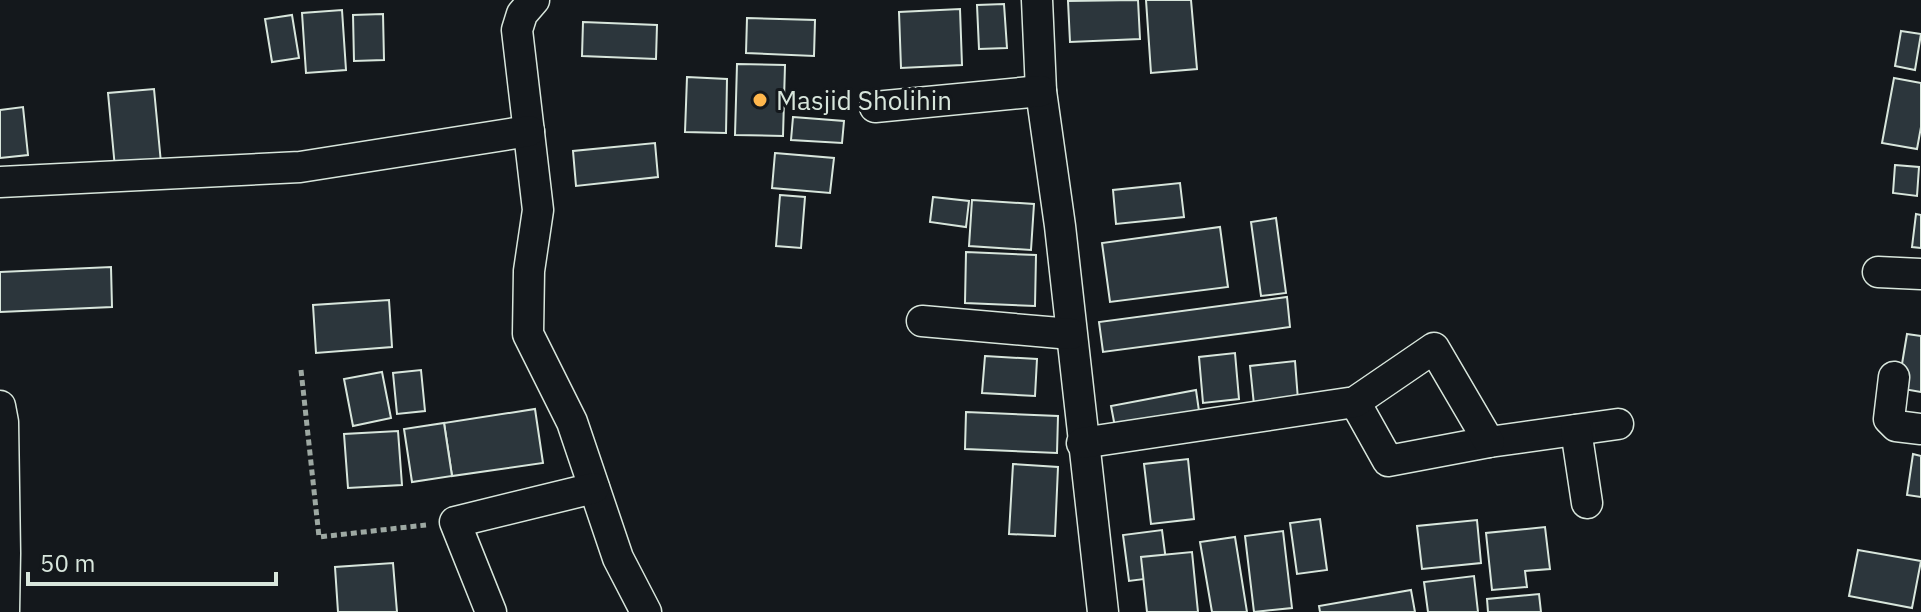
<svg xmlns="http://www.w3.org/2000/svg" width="1921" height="612" viewBox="0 0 1921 612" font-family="'IBM Plex Sans',sans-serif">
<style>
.building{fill:#2c363c;stroke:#d8e6dc;stroke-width:2}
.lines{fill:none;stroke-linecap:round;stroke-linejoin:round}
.minor-casing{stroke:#d8e6dc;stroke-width:33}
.path{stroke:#9da8a2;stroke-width:5;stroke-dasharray:6 4;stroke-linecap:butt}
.minor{stroke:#14181c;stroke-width:30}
.poi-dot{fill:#ffb74d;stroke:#14181c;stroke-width:3}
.labels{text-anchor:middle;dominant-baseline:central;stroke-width:6;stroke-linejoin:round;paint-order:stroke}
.poi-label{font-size:26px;fill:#d8e6dc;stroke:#14181c;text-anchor:start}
</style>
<rect width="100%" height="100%" fill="#14181c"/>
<g class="building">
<polygon points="1138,0 1140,39 1070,42 1068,1"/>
<polygon points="1146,0 1191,0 1197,69 1151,73"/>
<polygon points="1004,4 1007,48 979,49 977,5"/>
<polygon points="960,9 962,65 901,68 899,12"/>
<polygon points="342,10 346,70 306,73 302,13"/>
<polygon points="383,14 384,60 354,61 353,15"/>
<polygon points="292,15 299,58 272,62 265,19"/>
<polygon points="747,18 815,20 814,56 746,53"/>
<polygon points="583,22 657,25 656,59 582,56"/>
<polygon points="1901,31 1921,34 1915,70 1895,66"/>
<polygon points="737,64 785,65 783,136 735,135"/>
<polygon points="687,77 727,79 726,133 685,132"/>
<polygon points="1894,78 1921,83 1921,127 1917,149 1882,143"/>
<polygon points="154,89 161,163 115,168 108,93"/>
<polygon points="23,107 28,155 0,158 0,110"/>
<polygon points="793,117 844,121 842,143 791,140"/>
<polygon points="655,143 658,177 576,186 573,151"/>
<polygon points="775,153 834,158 830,193 772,188"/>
<polygon points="1895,165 1919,167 1917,196 1893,193"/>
<polygon points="1180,183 1184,217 1116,224 1113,190"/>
<polygon points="780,195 805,197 801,248 776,246"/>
<polygon points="933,197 969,201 966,227 930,222"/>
<polygon points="972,200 1034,204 1031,250 969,246"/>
<polygon points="1916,214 1921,215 1921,248 1912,247"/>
<polygon points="1276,218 1286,293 1261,296 1251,222"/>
<polygon points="1220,227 1228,287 1110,302 1102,243"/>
<polygon points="966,252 1036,255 1035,306 965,303"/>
<polygon points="111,267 112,307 0,312 0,272"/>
<polygon points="1287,297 1290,327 1103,352 1099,322"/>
<polygon points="389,300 392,347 316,353 313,305"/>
<polygon points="1907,334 1921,336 1921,392 1898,388"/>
<polygon points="1235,353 1239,399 1203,403 1199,357"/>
<polygon points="985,356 1037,359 1035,396 982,393"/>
<polygon points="1295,361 1298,400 1254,405 1250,366"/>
<polygon points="421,370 425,411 397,414 393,373"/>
<polygon points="382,372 391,418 353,426 344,379"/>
<polygon points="1196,390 1199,411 1115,427 1111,406"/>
<polygon points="535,409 543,463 452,476 444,423"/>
<polygon points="966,412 1058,416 1057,453 965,449"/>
<polygon points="444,423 452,476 412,482 404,429"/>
<polygon points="398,431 402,485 348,488 344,434"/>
<polygon points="1913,454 1921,456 1921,497 1907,495"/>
<polygon points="1188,459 1194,519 1151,524 1144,464"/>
<polygon points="1013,464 1058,467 1055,536 1009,534"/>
<polygon points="1320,519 1327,570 1297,574 1290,523"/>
<polygon points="1477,520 1481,563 1422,569 1417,526"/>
<polygon points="1545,527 1550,569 1525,571 1527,587 1492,590 1486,533"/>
<polygon points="1162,530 1168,576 1129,581 1123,535"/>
<polygon points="1283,531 1292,608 1254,612 1245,536"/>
<polygon points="1235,537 1247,612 1212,612 1200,542"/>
<polygon points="1858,550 1921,561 1912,608 1849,596"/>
<polygon points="1192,552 1198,612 1147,612 1141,557"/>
<polygon points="393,563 397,612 338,612 335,567"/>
<polygon points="1474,576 1478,612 1428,612 1424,582"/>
<polygon points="1411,590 1415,612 1320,612 1319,606"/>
<polygon points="1539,594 1541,612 1488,612 1487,599"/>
</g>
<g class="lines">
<g class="minor-casing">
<g id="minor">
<polyline points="534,0 522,14 517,30 538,210 529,271 528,334 572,422 618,558 646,612"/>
<polyline points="1037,0 1041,91 1060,226 1103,612"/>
<polyline points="875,107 1041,91"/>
<polyline points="0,182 300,167 529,131"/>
<polyline points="1878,272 1921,274"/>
<polyline points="922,321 1071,334"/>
<polyline points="1894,377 1889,419 1896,426 1921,429"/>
<polyline points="1355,402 1388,461 1489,442 1618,424"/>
<polyline points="0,406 3,422 5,553 4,612"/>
<polyline points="1576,430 1587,503"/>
<polyline points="1082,443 1355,402 1434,348 1489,442"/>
<polyline points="491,612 455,522 594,488"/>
</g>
</g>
<polyline class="path" points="301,370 319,537 426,525"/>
<use href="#minor" class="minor"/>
</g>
<circle class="poi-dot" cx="760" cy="100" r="8"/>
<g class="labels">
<g class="poi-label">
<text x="776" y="100">Masjid Sholihin</text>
</g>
</g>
<path d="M28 572v12h248v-12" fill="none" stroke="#d8e6dc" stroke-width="4"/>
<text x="40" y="572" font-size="24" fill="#d8e6dc" stroke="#14181c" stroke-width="6" paint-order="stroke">50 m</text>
</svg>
